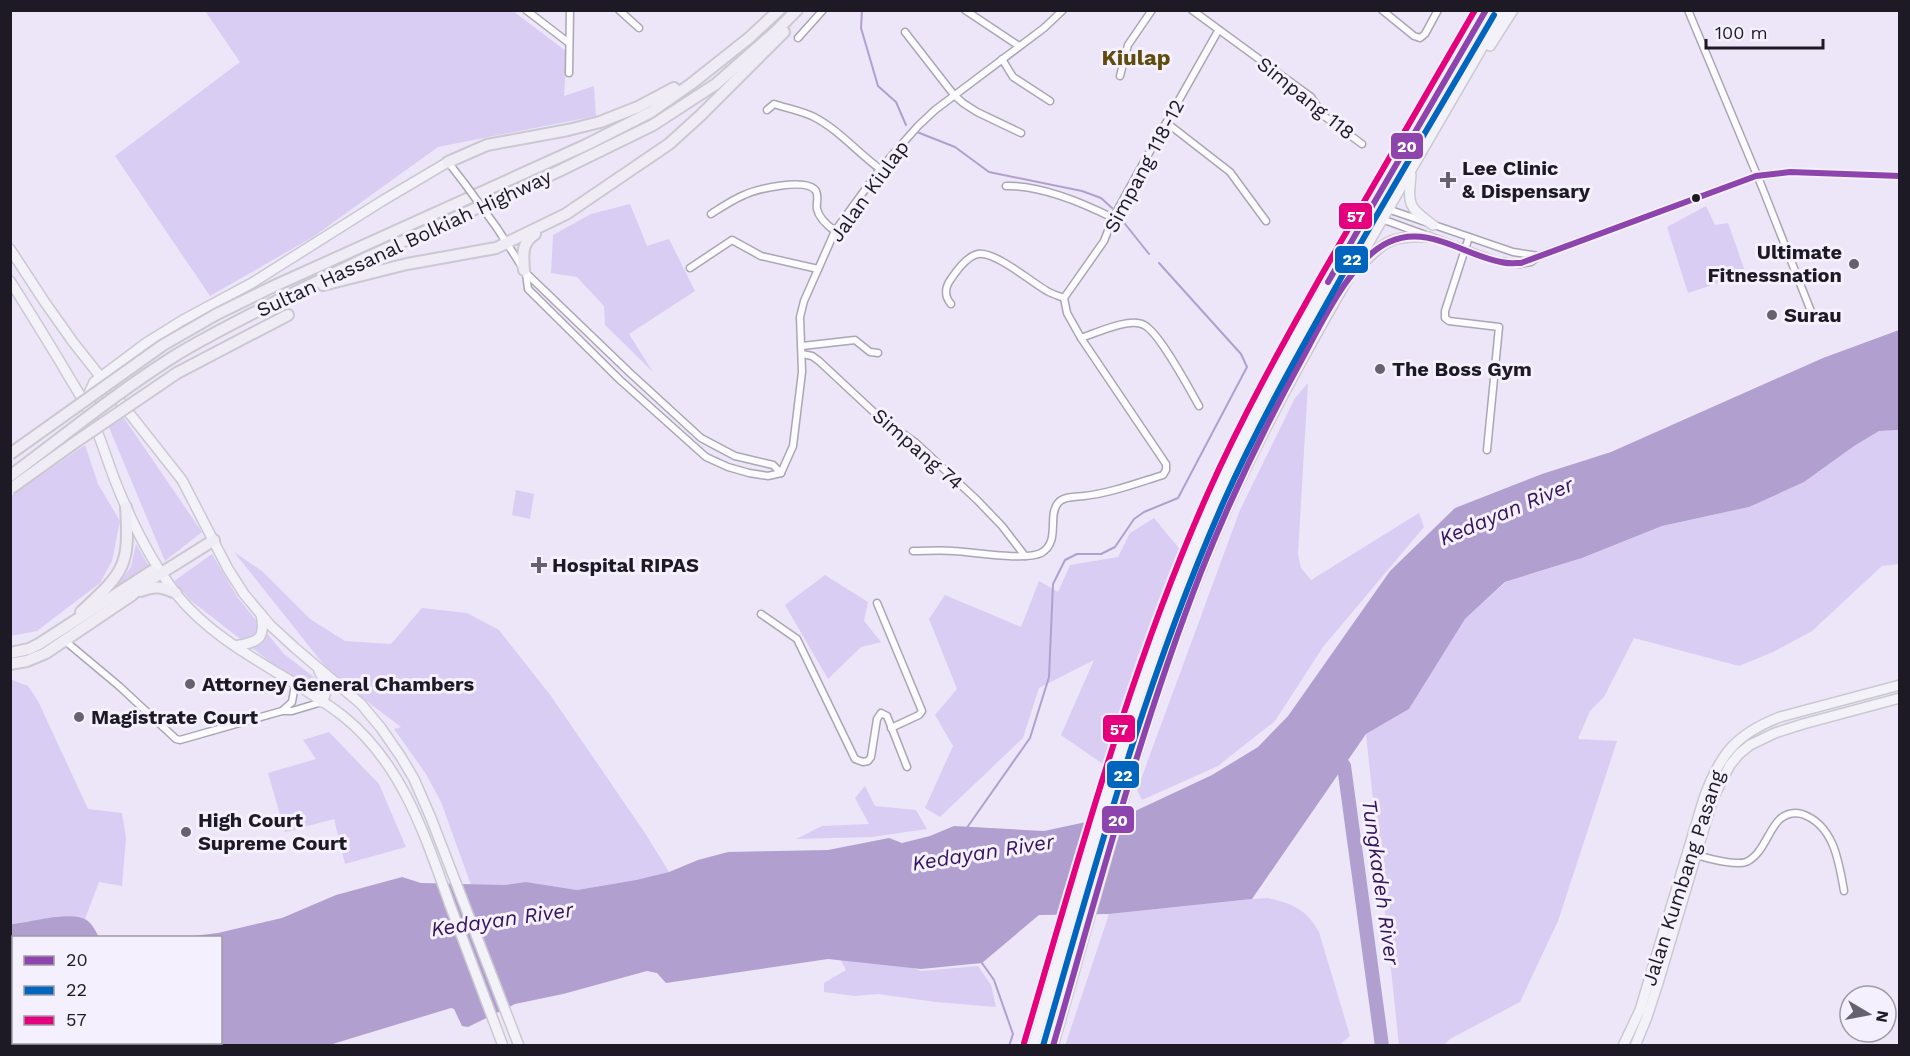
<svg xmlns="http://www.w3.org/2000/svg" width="1910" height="1056" viewBox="0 0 1910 1056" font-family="'Work Sans',sans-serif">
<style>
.green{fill:#dacdf4}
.water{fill:#b1a0cf}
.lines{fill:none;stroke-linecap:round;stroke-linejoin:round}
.stream{stroke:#b1a0cf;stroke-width:2}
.river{stroke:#b1a0cf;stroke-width:14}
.minor-casing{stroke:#aba6b3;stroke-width:9}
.primary-casing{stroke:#cbc8d1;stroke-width:12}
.motorway-casing{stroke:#cbc8d1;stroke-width:14}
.minor{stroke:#fcfbfe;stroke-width:6}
.primary{stroke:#f4f2f9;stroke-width:9}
.motorway{stroke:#efecf6;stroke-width:10}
.minor-bridge-casing{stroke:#aba6b3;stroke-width:9;stroke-linecap:butt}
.motorway-bridge-casing{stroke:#cbc8d1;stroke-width:14;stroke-linecap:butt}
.minor-bridge{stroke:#fcfbfe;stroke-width:6}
.motorway-bridge{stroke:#efecf6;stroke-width:10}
.bus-1-casing{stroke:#f4f0fd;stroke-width:10}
.bus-2-casing{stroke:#f4f0fd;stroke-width:10}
.bus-3-casing{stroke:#f4f0fd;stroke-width:10}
.bus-1{stroke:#8e44ad;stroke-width:6}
.bus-2{stroke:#0065bd;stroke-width:6}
.bus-3{stroke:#e5007d;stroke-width:6}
.poi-dot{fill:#66616f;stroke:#f4f0fd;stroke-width:2}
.bus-dot{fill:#1e1a25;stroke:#f4f0fd;stroke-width:2}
.labels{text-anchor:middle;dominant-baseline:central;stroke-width:6;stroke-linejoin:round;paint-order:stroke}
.street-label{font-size:20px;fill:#1e1a25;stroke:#f4f0fd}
.poi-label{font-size:20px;font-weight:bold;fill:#1e1a25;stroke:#f4f0fd;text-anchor:start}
.water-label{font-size:21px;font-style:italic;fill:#35125b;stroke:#f4f0fd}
.quarter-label{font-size:22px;font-weight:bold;fill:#5f4c0e;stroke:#f4f0fd}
.line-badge{stroke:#f4f0fd;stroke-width:2}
.badge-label{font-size:16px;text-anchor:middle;font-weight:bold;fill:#fff}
</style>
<rect width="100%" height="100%" fill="#ece6f8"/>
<g class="green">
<polygon points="205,11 513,11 567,52 564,96 594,86 596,116 438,147 313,237 210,296 115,156 240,62"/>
<polygon points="630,204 647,246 669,239 695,291 629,334 653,372 605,325 604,306 577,277 551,273 553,235 591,214"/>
<polygon points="1706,206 1715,225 1728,223 1746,274 1688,293 1667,227"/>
<polygon points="1308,383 1298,554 1301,568 1311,580 1419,513 1424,527 1323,647 1275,721 1218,766 1142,800 1137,790 1240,510 1295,398"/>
<polygon points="124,418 202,532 165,561 108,425"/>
<polygon points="1899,430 1899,564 1882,566 1812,631 1773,652 1739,666 1634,638 1604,697 1590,711 1578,739 1617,741 1558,921 1520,1002 1450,1039 1444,1045 1399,1045 1366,734 1409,709 1465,619 1506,582 1582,558 1662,526 1749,507 1879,431"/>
<polygon points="85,445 98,484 120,521 112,561 100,583 37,631 11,636 11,496"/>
<polygon points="516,490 534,494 530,519 512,515"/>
<polygon points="1154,518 1182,552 1103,764 1061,735 1094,660 1039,688 1023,738 940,817 925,808 953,746 935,715 957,689 929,619 945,595 1021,627 1039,581 1058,592 1070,565 1118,557 1130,533"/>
<polygon points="136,544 151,570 110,596 131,567"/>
<polygon points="234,552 262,571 310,619 345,641 391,644 422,608 467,613 499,630 551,696 645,833 669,872 636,880 577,890 526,882 504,885 471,885 441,802 426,774 394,729 401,727 332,675"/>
<polygon points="212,554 238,598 284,654 324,685 308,691 190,600 174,581"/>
<polygon points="825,575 868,602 864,621 881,642 861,647 828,679 785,605"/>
<polygon points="10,679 28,686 38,701 88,809 122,813 126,838 122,886 99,882 85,919 66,916 11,924"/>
<polygon points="329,732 379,784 406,847 345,864 334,819 285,832 268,773 316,759 303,740"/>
<polygon points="865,786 875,806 916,810 927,829 872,837 796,839 822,826 869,824 855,798"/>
<path d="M 1268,898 C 1293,904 1306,909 1319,932 L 1350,1036 L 1338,1046 L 1065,1046 L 1109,914 L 1252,899 Z"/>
<polygon points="839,957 892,960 921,971 978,966 991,985 996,1007 936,1002 878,994 855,996 824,992 824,983 846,970"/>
</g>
<path class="water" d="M 1899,330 L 1899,430 L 1879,431 L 1854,446 L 1804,482 L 1749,507 L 1662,526 L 1582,558 L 1505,582 L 1465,619 L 1409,709 L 1366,734 L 1252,899 L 1109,914 L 1039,915 L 982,963 L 921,969 L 828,959 L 666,983 L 657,973 L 647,971 L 563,994 L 515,1004 L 468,1027 L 462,1026 L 454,1009 L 451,1008 L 326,1046 L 11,1045 L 10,924 C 30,923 72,909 88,921 C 93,925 96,932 99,937 L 14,938 L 14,1042 L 220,1042 L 220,938 L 185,937 L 218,933 L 282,918 L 336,895 L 402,877 L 421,883 L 504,885 L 526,882 L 577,890 L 636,880 L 669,872 L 698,860 L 728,852 L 828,850 L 889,838 L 902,843 L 930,836 L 954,826 L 1044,831 L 1133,812 L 1212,775 L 1258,747 L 1288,716 L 1390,571 L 1455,508 L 1542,474 L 1611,452 L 1823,358 Z"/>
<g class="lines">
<g class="stream">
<polyline points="862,10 861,28 878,86 896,102 906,125"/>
<polyline points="917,132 955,147 989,172 1082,191 1101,198 1112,208"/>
<polyline points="1118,215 1149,254"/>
<polyline points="966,829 1030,738 1049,677 1053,584 1065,560 1077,554 1101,554 1115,547 1134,519 1144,512 1178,498 1247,367 1241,354 1159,263"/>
<polyline points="982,963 994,980 1013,1034 1009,1046"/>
</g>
<polyline class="river" points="1332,751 1344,766 1382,1046"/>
<g class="minor-casing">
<g id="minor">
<polyline points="526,10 569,43"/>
<polyline points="619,10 639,28"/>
<polyline points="965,10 1019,46"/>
<polyline points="1192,10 1311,97 1324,116 1362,144"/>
<polyline points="1382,10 1414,36 1420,38 1425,34 1438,10"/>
<polyline points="1688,10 1762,187 1814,319"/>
<polyline points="905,32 954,95 963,103 977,112 1021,133"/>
<polyline points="798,38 823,10"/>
<polyline points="1002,59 1013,77 1050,101"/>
<polyline points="569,73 570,10"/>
<polyline points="1120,76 1128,45 1152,10"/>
<path d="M 767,110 L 774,104 C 786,108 802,111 814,117 C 839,130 857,152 880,169"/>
<polyline points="1167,123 1230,172 1266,221"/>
<polyline points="448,162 465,184"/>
<path d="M 1006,186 C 1041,185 1083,203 1113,218"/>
<polyline points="1373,204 1513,252 1539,256"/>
<path d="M 711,214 C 722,207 732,200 744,195 C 757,189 807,177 816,191 C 819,197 816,203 817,209 C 819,218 828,226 835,231"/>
<polyline points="1368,214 1497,261 1520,264 1531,262 1539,256 1756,176 1790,172 1900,176"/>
<polyline points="497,228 526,273 629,372 701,438 735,456 773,465 781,473"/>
<polyline points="1469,237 1445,311 1445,318 1449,321 1499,327 1487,450"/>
<polyline points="690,268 732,240 761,256 818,269"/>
<polyline points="526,273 528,289 620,380 706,457 728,467 749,473 768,476 781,473"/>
<polyline points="1064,298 1104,241 1113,218 1140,169 1218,31"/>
<path d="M 951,304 C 944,296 945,287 951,279 C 957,270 967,256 978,254 C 995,251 1031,282 1047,291 C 1052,294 1059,296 1064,298"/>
<path d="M 1081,338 C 1096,333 1130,317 1144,325 C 1159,332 1190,390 1199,406"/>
<polyline points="802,346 855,340 870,352 878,353"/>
<polyline points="802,354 812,356 819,361 878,416 916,443 977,500 1002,526 1025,556"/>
<polyline points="781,473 793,446 802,372 800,317 804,301 835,231 880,169 918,126 935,110 1044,28 1063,10"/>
<path d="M 913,551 C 927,551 941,550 954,551 C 974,552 1025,561 1041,553 C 1061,542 1047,516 1058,503 C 1063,496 1076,497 1084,496 C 1111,493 1137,483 1163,475 L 1166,470 L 1166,464 L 1081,338 L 1067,313 L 1064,298"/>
<polyline points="877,603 922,711 919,715 891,728"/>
<polyline points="761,614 797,639 855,759 863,762 868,761 871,757 877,719 881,713 887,716 907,767"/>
<polyline points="64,640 119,686 176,739 180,740 282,711 292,711 322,702"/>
<polyline points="282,711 292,702 295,685"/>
<path d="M 1696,855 C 1708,858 1735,866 1746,862 C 1763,855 1768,830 1780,819 C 1787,813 1794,812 1802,814 C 1834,825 1839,862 1844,891"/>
</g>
</g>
<g class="primary-casing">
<g id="primary">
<polyline points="1490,46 1513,10"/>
<path d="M 1411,175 C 1408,205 1408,207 1433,225"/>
<polyline points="10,249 44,301 73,342 182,480 228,569 244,594 270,625 295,648 361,704 381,728 401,757 414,779 431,818 519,1046"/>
<path d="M 1356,270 C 1385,242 1388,235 1429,237"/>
<path d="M 10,281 C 28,309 45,337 62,365 C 71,381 82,397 90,414 C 101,438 108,464 118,488 C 133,525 153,564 177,595 C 221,649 289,674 343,716 C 403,764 425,836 450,905 C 468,952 485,999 503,1046"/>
<polyline points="90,402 89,393 94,382 146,343 183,320 252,283 382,201 448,162"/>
<path d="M 235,646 C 258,642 266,640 261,614"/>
<path d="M 319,671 C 325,682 329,690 322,702"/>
<path d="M 1033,1046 C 1088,861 1136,675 1215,499 C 1254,410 1303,327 1351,242 C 1396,165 1441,88 1486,10"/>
<path d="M 1053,1046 C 1106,864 1151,677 1229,504 C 1272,410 1323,321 1375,232 C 1418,158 1461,84 1504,10"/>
<path d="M 1623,1046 L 1640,1010 L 1704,798 C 1720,754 1736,734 1780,717 L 1900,685"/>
<polyline points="1635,1046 1647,1017 1658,983 1713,798 1730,765 1739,754 1750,745 1775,733 1803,724 1900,698"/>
</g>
</g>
<g class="motorway-casing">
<g id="motorway">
<polyline points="448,162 487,145 568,130 600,122 638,107 674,88"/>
<path d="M 524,270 C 523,255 521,243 535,234"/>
<polyline points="323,285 407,264 496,248 566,214 669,144 701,115 784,32"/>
<polyline points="272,287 586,145 651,112 691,84 749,38 779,10"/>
<polyline points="277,301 366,258 559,171 653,125 716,84 775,32 797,10"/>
<polyline points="177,373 288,315"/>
<path d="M 141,591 C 155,585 162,587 176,593"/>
<path d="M 81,612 C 124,572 130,567 126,507"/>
<polyline points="10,653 29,649 39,644 152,571"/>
<polyline points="10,664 27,661 46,653 132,595 147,582 214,540"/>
</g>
</g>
<use href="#minor" class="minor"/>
<use href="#primary" class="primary"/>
<use href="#motorway" class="motorway"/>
<g class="minor-bridge-casing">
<polyline id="minor-bridge" points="465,184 497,228"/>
</g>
<g class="motorway-bridge-casing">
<g id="motorway-bridge">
<polyline points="10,454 163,345 217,314 272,287"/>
<path d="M 10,476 C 64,436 116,393 173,357 C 207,336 242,319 277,301"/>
<polyline points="10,489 77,441 177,373"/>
</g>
</g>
<use href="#minor-bridge" class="minor-bridge"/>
<use href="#motorway-bridge" class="motorway-bridge"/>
<g class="bus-1-casing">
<g id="bus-1">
<polyline points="1328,282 1486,10"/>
<path d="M 1053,1046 C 1099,887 1141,726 1201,572 C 1230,499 1264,428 1302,359 C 1321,324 1351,259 1389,242 C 1428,224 1463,255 1501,262 C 1508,264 1515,263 1521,263 L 1756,176 L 1790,172 L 1900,176"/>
</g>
</g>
<g class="bus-2-casing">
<path id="bus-2" d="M 1043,1046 C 1096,862 1146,677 1224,501 C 1257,427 1297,356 1337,285 C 1388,194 1442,105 1494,15"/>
</g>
<g class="bus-3-casing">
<path id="bus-3" d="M 1024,1043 C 1079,858 1129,670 1208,493 C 1241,419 1281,347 1321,276 C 1372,187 1424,99 1475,10"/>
</g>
<use href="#bus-1" class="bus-1"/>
<use href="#bus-2" class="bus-2"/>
<use href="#bus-3" class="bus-3"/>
</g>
<g class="poi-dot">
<path d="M1445 171h6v6h6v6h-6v6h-6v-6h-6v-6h6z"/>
<circle cx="1854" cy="264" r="6"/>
<circle cx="1772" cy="315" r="6"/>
<circle cx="1380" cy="369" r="6"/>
<path d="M536 556h6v6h6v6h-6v6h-6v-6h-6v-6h6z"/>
<circle cx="190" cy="684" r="6"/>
<circle cx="79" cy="717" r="6"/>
<circle cx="186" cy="832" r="6"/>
</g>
<circle class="bus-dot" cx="1696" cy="198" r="5"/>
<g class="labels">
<g class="street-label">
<text transform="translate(1306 98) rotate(39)">Simpang 118</text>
<text transform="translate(1144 166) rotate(-62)">Simpang 118-12</text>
<text transform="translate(869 191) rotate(-54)">Jalan Kiulap</text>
<text transform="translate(404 243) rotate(-25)">Sultan Hassanal Bolkiah Highway</text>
<text transform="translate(918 449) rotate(41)">Simpang 74</text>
<text transform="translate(1683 878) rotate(-72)">Jalan Kumbang Pasang</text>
</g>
<g class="poi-label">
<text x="1462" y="168">Lee Clinic<tspan x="1462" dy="23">&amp; Dispensary</tspan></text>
<text x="1842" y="252" text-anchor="end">Ultimate<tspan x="1842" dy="23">Fitnessnation</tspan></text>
<text x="1784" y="315">Surau</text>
<text x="1392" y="369">The Boss Gym</text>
<text x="552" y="565">Hospital RIPAS</text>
<text x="202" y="684">Attorney General Chambers</text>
<text x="91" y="717">Magistrate Court</text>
<text x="198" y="820">High Court<tspan x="198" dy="23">Supreme Court</tspan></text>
</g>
<g class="water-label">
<text transform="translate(1506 511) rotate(-23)">Kedayan River</text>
<text transform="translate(983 852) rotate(-9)">Kedayan River</text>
<text transform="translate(1381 882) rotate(82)">Tungkadeh River</text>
<text transform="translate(502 919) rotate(-8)">Kedayan River</text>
</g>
<g class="quarter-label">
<text x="1136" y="57">Kiulap</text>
</g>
</g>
<g class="line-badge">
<rect x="1390" y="132" width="34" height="28" rx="6" fill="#8e44ad"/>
<rect x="1338" y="202" width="35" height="28" rx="6" fill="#e5007d"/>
<rect x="1334" y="245" width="35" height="29" rx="6" fill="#0065bd"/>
<rect x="1102" y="714" width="34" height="29" rx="6" fill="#e5007d"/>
<rect x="1106" y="760" width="34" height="29" rx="6" fill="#0065bd"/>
<rect x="1101" y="805" width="34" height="29" rx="6" fill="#8e44ad"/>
</g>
<g class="badge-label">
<text x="1407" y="152">20</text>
<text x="1356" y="222">57</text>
<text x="1352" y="265">22</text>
<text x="1119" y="735">57</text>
<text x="1123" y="781">22</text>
<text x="1118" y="826">20</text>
</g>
<rect width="1910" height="1056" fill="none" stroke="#1e1a25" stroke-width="24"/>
<rect x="12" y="936" width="210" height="108" fill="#f4f0fd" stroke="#9e9aa7" stroke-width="1.5"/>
<rect x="24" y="956" width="30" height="9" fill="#8e44ad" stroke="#9e9aa7" stroke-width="1.5"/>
<text x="66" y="966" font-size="18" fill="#1e1a25">20</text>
<rect x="24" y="986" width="30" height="9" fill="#0065bd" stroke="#9e9aa7" stroke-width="1.5"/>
<text x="66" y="996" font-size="18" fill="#1e1a25">22</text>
<rect x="24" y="1016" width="30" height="9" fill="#e5007d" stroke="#9e9aa7" stroke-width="1.5"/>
<text x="66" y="1026" font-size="18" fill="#1e1a25">57</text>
<g transform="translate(1868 1014) rotate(100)"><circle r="28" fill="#f4f0fd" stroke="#9e9aa7" stroke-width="1.5"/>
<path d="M0-4.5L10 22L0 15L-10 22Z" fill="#66616f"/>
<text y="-9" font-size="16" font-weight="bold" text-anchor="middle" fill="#1e1a25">N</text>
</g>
<path d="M1706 39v9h117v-9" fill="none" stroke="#1e1a25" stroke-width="3"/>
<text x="1715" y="39" font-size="18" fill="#1e1a25" stroke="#f4f0fd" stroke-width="4.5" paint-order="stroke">100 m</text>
</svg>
